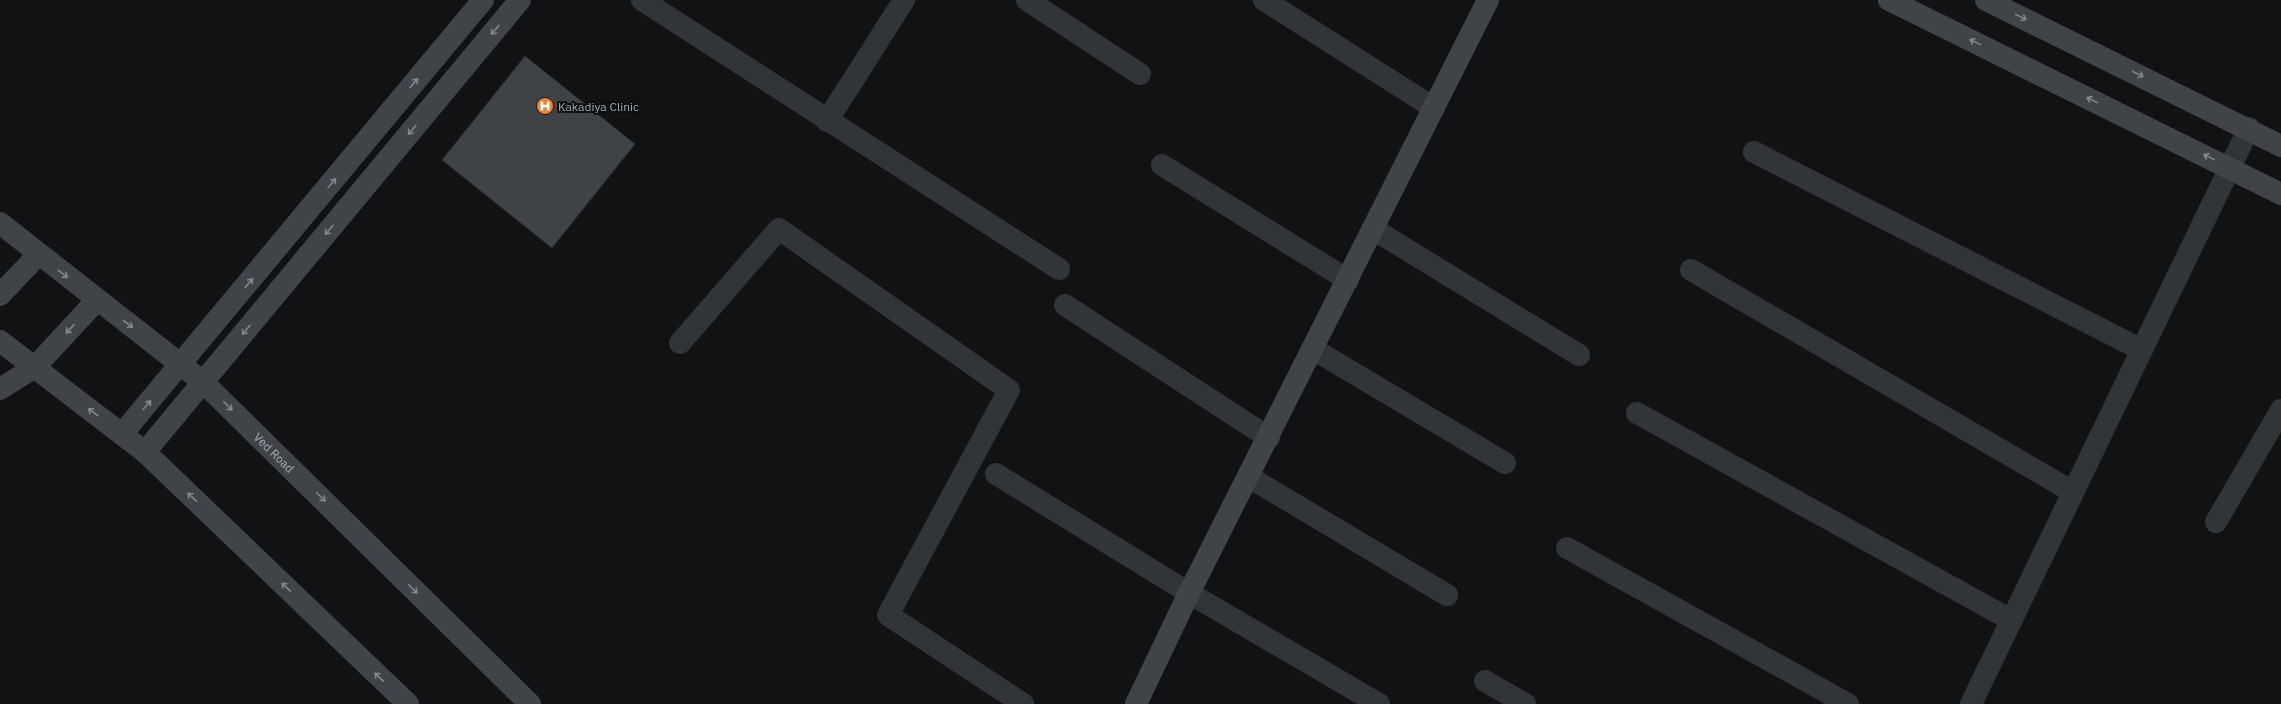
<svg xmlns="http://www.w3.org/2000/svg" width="2281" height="704" viewBox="0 0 2281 704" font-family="'IBM Plex Sans',sans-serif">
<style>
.building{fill:#404346;stroke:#2b2c2f}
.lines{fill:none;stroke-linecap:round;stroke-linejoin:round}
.street{stroke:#323538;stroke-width:22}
.secondary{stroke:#404448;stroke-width:22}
.oneway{stroke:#80888e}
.labels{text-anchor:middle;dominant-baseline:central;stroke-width:4;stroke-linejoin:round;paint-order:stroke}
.poi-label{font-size:12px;fill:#a3acb4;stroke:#0c0d0e;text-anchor:start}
.street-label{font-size:12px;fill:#a3acb4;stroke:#0c0d0e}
</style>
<rect width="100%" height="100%" fill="#111213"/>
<polygon class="building" points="525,56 635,144 552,248 442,160"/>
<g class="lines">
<g class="street">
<polyline points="642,0 1059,269"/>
<polyline points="1027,0 1140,74"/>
<polyline points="1264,0 1434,108"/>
<polyline points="827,121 904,0"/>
<polyline points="1754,152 2142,350"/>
<polyline points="1162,165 1348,280"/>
<polyline points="1373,229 1579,355"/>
<polyline points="1691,270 2073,492"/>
<polyline points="1065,305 1269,438"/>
<polyline points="680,343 779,229 1009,390 888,615 1023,704"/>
<polyline points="1313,349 1505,463"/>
<polyline points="1637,413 2011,620"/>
<polyline points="996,474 1189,593 1379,704"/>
<polyline points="1249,477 1447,595"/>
<polyline points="2216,522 2281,410"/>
<polyline points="1567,548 1848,704"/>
<polyline points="1485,681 1525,704"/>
<polyline points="1971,704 2249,128"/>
</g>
<g class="secondary">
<polyline points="1889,0 2281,194"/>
<polyline points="1986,0 2281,146"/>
<path id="s1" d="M 0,223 L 203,382 L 530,704"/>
<polyline points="0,295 39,254"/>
<polyline points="0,341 145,452 408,704"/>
<polyline points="0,389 35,367 97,300"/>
<polyline points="122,434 483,0"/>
<polyline points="145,452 520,0"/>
<polyline points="1136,704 1189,593 1488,0"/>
</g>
</g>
<defs><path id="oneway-shaft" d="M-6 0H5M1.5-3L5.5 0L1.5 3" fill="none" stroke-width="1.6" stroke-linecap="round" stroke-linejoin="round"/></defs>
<g class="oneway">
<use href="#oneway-shaft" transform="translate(2021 17) rotate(26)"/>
<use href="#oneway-shaft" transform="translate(495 30) rotate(130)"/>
<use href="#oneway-shaft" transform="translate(1975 42) rotate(-154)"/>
<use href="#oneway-shaft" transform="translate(2138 74) rotate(26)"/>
<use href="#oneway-shaft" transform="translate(414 83) rotate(-50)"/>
<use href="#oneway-shaft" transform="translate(2092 100) rotate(-154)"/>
<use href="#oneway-shaft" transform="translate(412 130) rotate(130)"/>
<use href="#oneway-shaft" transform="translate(2209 157) rotate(-154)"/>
<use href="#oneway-shaft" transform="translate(332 183) rotate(-50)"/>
<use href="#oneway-shaft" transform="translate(329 230) rotate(130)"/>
<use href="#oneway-shaft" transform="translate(63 274) rotate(39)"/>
<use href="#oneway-shaft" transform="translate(249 283) rotate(-50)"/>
<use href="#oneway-shaft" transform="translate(128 324) rotate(37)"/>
<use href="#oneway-shaft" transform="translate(70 329) rotate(133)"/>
<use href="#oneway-shaft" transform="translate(246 330) rotate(130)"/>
<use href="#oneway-shaft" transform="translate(147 405) rotate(-50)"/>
<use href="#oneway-shaft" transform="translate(228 406) rotate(45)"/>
<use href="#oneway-shaft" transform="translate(93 412) rotate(-143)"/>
<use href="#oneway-shaft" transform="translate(192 497) rotate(-136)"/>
<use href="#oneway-shaft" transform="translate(321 497) rotate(45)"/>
<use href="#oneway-shaft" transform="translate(286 587) rotate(-136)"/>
<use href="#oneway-shaft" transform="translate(413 589) rotate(45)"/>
<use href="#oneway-shaft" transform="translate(379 677) rotate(-136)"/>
</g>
<defs>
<g id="hospital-disc" transform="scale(0.9)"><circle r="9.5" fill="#f38129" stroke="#0c0d0e"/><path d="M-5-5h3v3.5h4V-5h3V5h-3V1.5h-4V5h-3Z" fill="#fff"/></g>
</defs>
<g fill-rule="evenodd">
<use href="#hospital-disc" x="545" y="106"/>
</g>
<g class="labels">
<g class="poi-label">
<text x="558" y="106">Kakadiya Clinic</text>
</g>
<g class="street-label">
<text stroke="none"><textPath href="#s1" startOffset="358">Ved Road</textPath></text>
</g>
</g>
</svg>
